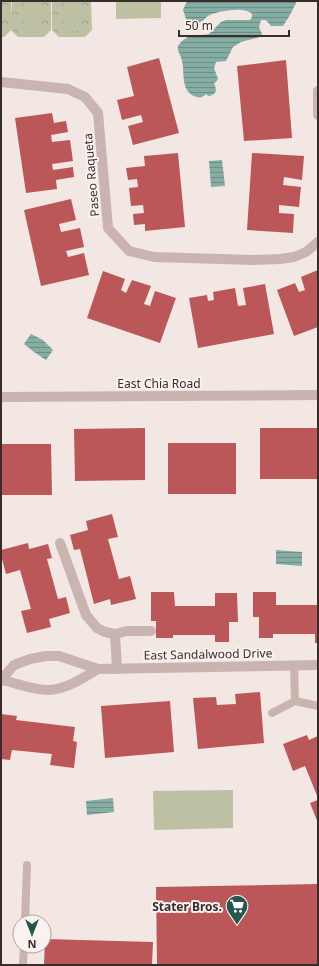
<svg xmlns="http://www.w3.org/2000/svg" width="319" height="966" viewBox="0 0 319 966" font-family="'Noto Sans',sans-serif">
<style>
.forest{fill:url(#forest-crowns)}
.garden{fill:#bec0a3}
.water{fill:url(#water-rules)}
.building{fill:#bb5758}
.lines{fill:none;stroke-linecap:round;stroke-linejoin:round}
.lane{stroke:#c9b4af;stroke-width:8}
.street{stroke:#c9b4af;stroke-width:10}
.labels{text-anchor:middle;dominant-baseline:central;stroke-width:4;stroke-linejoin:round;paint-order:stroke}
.street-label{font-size:12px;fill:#392d2c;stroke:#faf2ef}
.poi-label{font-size:12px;font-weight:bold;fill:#392d2c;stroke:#faf2ef;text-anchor:end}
</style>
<defs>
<pattern id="forest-crowns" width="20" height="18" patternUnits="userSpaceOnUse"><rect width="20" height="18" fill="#bec0a3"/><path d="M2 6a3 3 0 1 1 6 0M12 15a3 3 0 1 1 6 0" fill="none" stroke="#a4a58c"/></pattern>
<pattern id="water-rules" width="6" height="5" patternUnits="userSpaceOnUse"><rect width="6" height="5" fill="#84ada4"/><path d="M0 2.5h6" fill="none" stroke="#6d8d86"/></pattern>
</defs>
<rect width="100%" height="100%" fill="#f2e7e2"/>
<g class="forest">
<polygon points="1,1 11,1 11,18 12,1 51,1 51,30 44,37 18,37 11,30 4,37 1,37"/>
<polygon points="52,1 91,1 92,30 85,37 59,37 52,30"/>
</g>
<g class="garden">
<polygon points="116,1 161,1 161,18 116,19"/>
<polygon points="24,2 38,2 38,32 25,32"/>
<polygon points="64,2 78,2 78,31 65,31"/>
<polygon points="233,790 233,828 154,830 153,791"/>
</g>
<g class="water">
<path d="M 187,1 L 297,1 L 290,15 L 283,26 L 271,26 L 266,20 L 261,20 L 259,27 L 262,34 L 260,37 L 241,42 L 233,47 L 226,61 L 216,62 L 214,68 L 218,79 L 216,82 L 214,83 C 217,90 217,95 208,96 L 206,94 C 203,97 201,98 197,97 C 180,93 185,73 182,61 C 181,55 177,52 178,46 C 188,32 196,37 209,34 L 221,22 L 226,20 L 250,20 L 252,17 L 252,14 C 245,6 216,11 208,16 C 204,19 203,22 197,23 C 193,23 189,22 186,19 L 183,10 Z"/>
<polygon points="222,160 225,186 211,187 209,161"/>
<polygon points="31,334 43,340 53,350 46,360 34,352 24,344"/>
<polygon points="276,550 302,552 302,566 276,564"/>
<polygon points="113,798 114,812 87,815 86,801"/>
</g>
<g class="building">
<polygon points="159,58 179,133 133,145 128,126 143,122 141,115 122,120 117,100 134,96 127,67"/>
<polygon points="286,60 292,138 244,141 237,66"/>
<polygon points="52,113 54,123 66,121 68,132 51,135 52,142 70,140 73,161 52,164 53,170 73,167 74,177 56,180 57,189 26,193 15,118"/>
<polygon points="178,153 185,227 145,231 145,224 134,225 133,214 144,213 143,205 131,206 129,188 138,187 137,179 128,180 126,168 145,166 144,156"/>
<polygon points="252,153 304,156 302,180 284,177 283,185 301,187 299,207 279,205 279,213 294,214 293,233 247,230"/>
<polygon points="71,199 76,220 59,224 61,232 80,228 84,247 66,251 68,257 84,253 89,275 41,286 24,210"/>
<polygon points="318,270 318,327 294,336 277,290 295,283 299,292 305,290 301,277"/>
<polygon points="103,271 125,279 121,290 126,293 132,280 151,286 144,304 150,306 155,291 176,298 160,343 87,318"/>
<polygon points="265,284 274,334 198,348 189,298 207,295 208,301 214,300 213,292 235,288 238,306 246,305 243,288"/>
<polygon points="145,428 145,480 75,481 74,429"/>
<rect x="260" y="428" width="58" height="51"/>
<rect x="168" y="443" width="68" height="51"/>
<polygon points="1,444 51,444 52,495 1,495"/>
<polygon points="112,514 118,537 108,539 119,579 130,576 136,599 111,605 110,599 94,604 80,549 74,550 70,535 88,530 86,521"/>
<polygon points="28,543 29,549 48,544 52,558 47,559 58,599 66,597 70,613 49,619 51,627 27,633 21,611 31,609 20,570 6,574 1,555 1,550"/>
<polygon points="151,592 174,592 175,606 215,606 215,593 237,593 238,622 229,622 229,642 215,642 215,635 173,635 173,638 156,638 156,621 151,621"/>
<polygon points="253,592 276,592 276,605 318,605 318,643 315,643 315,634 273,634 273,638 259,638 259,617 253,617"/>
<polygon points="260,692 264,743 198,749 193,698 216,697 217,705 236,704 235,694"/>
<polygon points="170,701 174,752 105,758 101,706"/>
<polygon points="1,714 17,716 16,720 75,727 73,741 77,742 74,768 50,765 52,754 12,750 10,760 1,759"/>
<polygon points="307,735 309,740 318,736 318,798 305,766 293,771 283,744"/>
<polygon points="318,800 318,823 310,803"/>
<polygon points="318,884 318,965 157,965 156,887"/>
<polygon points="45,939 153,942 152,965 44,965"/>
</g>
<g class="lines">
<g class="lane">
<polyline points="294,666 295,701"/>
<polyline points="272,713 295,701 318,706"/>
<polyline points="25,922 27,865"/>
<polyline points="23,965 24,946"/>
</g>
<g class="street">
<polyline points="1,82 68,89 85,97 98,113 108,228 129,251 154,257 253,260 280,259 294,257 306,252 318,242"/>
<polyline points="318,91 318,115"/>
<polyline points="1,397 318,395"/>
<polyline points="60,543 86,615 97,628 105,632 115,634 117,669"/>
<polyline points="115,634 127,631 151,631"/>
<polyline points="3,680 6,674 14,665 30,659 46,656 59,656 98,669 318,665"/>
<path d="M 1,681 L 3,680 C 18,684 34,690 49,690 C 67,689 83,678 98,669"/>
</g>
</g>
<defs>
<g id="supermarket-pin" transform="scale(1.15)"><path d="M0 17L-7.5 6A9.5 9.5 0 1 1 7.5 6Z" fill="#25574e" stroke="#faf2ef"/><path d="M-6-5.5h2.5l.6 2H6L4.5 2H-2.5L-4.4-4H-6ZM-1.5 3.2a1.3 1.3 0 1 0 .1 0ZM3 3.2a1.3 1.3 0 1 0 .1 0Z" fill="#fff"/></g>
</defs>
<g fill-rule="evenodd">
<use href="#supermarket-pin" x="237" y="906"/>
</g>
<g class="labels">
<g class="street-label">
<text transform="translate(91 175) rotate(-95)">Paseo Raqueta</text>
<text x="159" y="383">East Chia Road</text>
<text transform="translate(208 654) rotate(-1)">East Sandalwood Drive</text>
</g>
<g class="poi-label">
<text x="222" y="906">Stater Bros.</text>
</g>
</g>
<rect width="319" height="966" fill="none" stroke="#392d2c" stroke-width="4"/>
<g transform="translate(32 934) rotate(180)"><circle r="19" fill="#faf2ef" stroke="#ada3a1"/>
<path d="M0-3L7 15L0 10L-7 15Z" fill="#25574e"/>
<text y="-6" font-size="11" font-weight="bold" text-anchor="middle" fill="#392d2c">N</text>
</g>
<path d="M179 30v6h110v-6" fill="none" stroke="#392d2c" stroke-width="2"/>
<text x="185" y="30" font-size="12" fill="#392d2c" stroke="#faf2ef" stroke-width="3" paint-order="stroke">50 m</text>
</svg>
